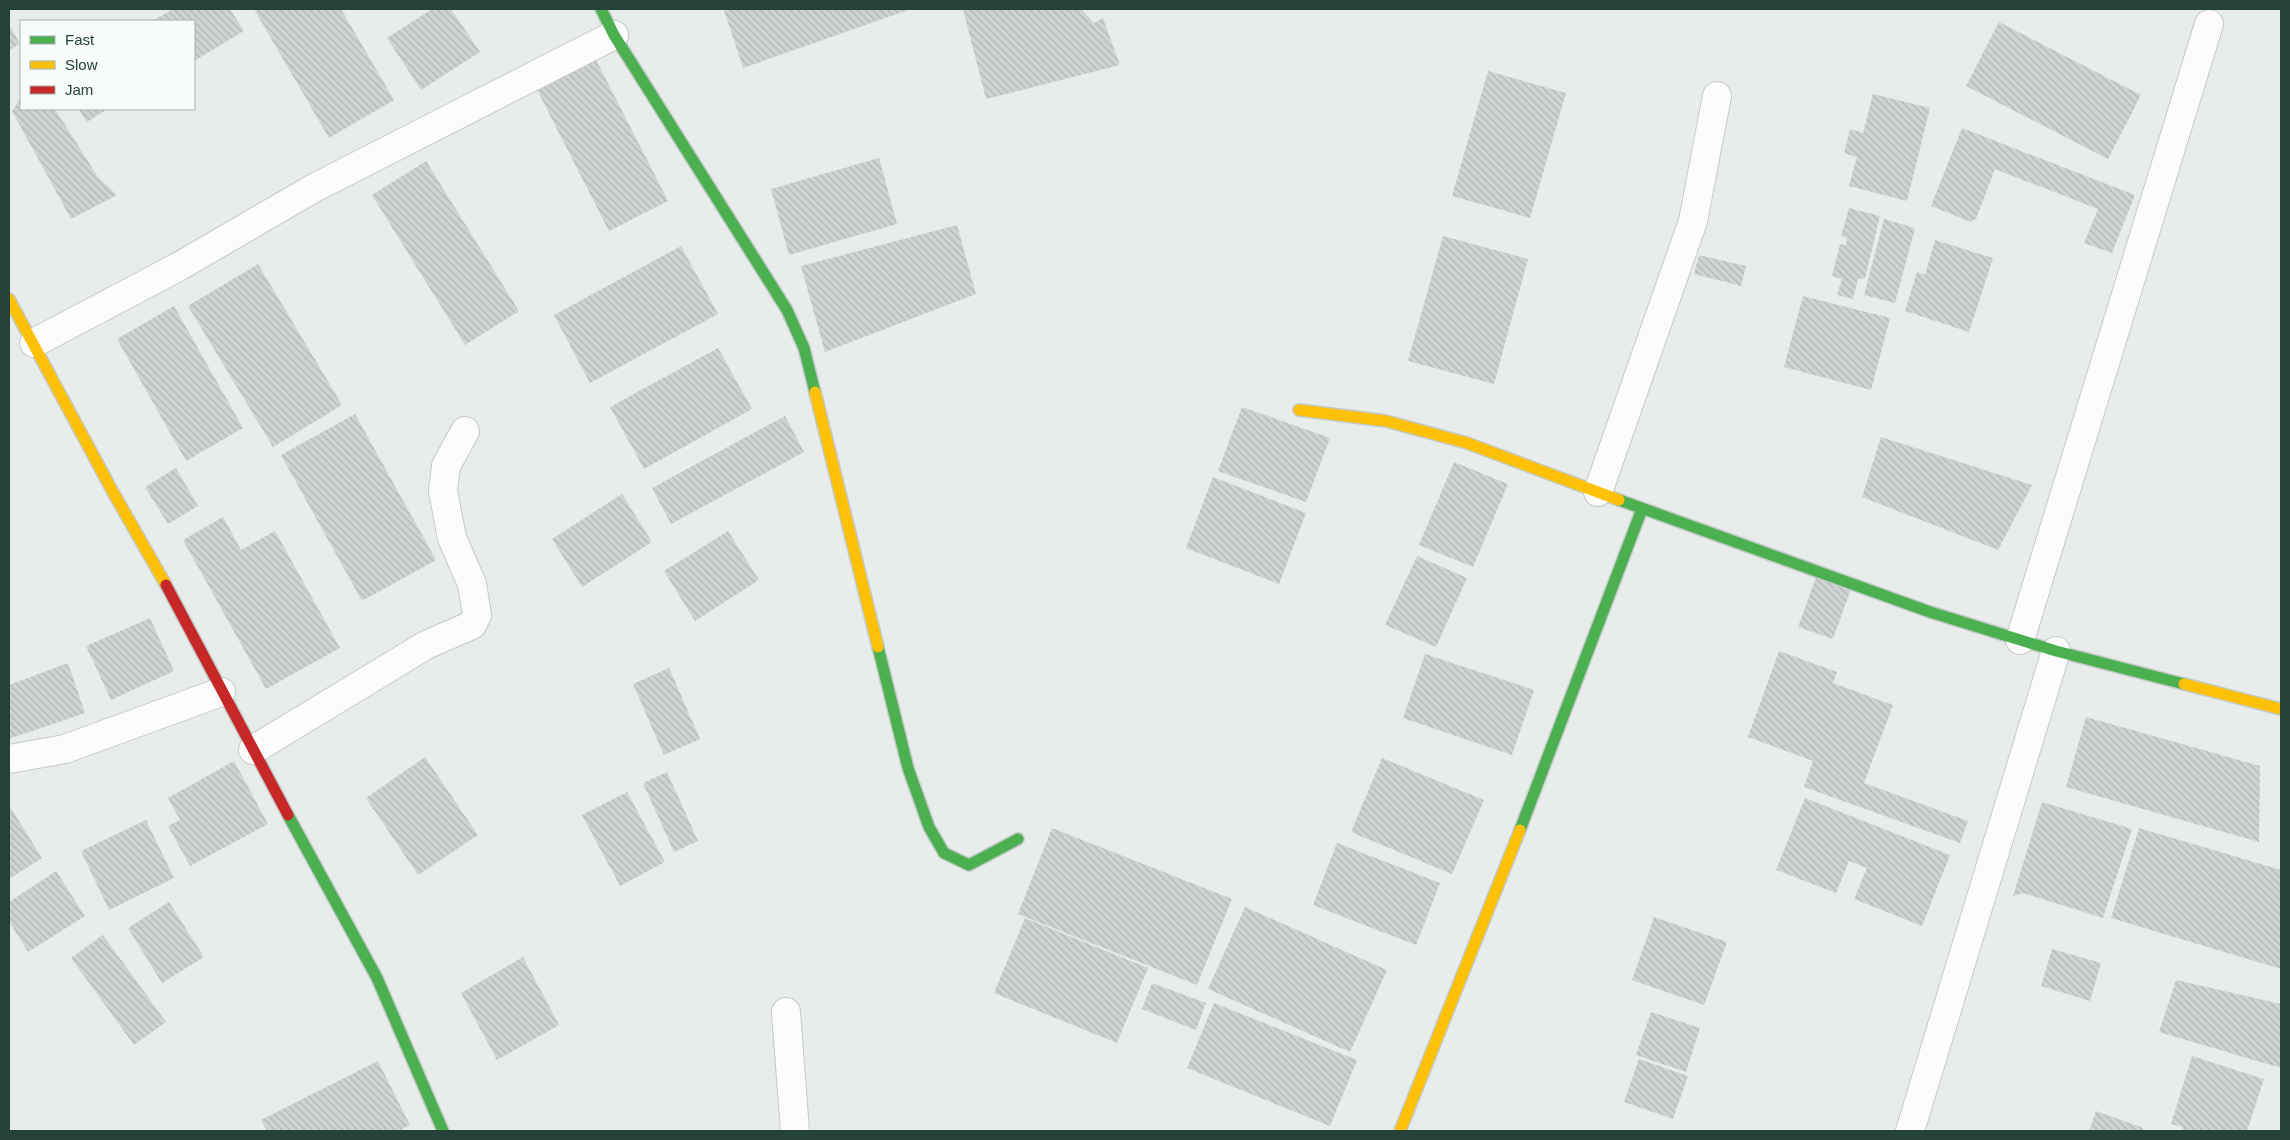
<svg xmlns="http://www.w3.org/2000/svg" width="2290" height="1140" viewBox="0 0 2290 1140" font-family="Helvetica,sans-serif">
<style>
.building{fill:url(#building-back-hatch)}
.lines{fill:none;stroke-linecap:round;stroke-linejoin:round}
.street-casing{stroke:#c5cac8;stroke-width:30}
.fast-casing{stroke:#c3cbc8;stroke-width:14}
.slow-casing{stroke:#c3cbc8;stroke-width:14}
.jam-casing{stroke:#c3cbc8;stroke-width:14}
.street{stroke:#fcfcfc;stroke-width:28}
.fast{stroke:#4caf50;stroke-width:11}
.slow{stroke:#ffc107;stroke-width:11}
.jam{stroke:#c62828;stroke-width:11}
</style>
<defs>
<pattern id="building-back-hatch" width="6" height="6" patternUnits="userSpaceOnUse" patternTransform="scale(1.25)"><rect width="6" height="6" fill="#cfd4d2"/><path d="M-1 5l2 2M0 0l6 6M5-1l2 2" fill="none" stroke="#b2b7b5"/></pattern>
</defs>
<rect width="100%" height="100%" fill="#e8edeb"/>
<g class="building">
<polygon points="173,9 230,9 244,31 194,61 194,21 152,21"/>
<polygon points="254,9 341,9 394,100 329,138"/>
<polygon points="432,9 451,9 480,52 421,90 387,38"/>
<polygon points="729,9 911,9 743,68 724,10"/>
<polygon points="963,9 1081,9 1094,23 1103,18 1120,65 986,99"/>
<polygon points="1999,22 2141,95 2108,159 1966,86"/>
<polygon points="9,24 20,44 9,50"/>
<polygon points="595,58 668,201 609,231 536,88"/>
<polygon points="1488,71 1566,93 1530,218 1452,196"/>
<polygon points="1873,94 1930,108 1907,201 1849,186 1857,157 1844,153 1850,129 1863,133"/>
<polygon points="21,97 21,109 55,109 98,177 117,195 71,219 12,111"/>
<polygon points="78,109 108,109 87,122"/>
<polygon points="1962,128 2135,195 2112,253 2084,243 2098,209 1995,169 1976,219 1971,222 1931,206"/>
<polygon points="879,158 897,224 789,255 771,189"/>
<polygon points="426,161 519,311 465,345 372,195"/>
<polygon points="1849,208 1880,216 1865,278 1858,279 1853,299 1837,295 1842,279 1832,276 1840,244 1846,245 1847,238 1841,236"/>
<polygon points="1884,219 1915,228 1895,303 1864,295"/>
<polygon points="957,225 976,294 825,352 801,266"/>
<polygon points="1443,236 1528,259 1494,384 1408,361"/>
<polygon points="1935,240 1993,258 1969,332 1905,311 1917,272 1925,275"/>
<polygon points="681,246 718,314 590,383 554,315"/>
<polygon points="1699,255 1746,266 1741,286 1694,274"/>
<polygon points="258,264 342,405 273,447 188,306"/>
<polygon points="1803,296 1890,318 1871,390 1784,367"/>
<polygon points="174,306 243,428 186,461 117,339"/>
<polygon points="718,348 752,409 644,469 610,407"/>
<polygon points="1242,407 1330,438 1306,502 1218,471"/>
<polygon points="355,414 436,560 362,601 281,455"/>
<polygon points="785,416 804,452 671,524 652,488"/>
<polygon points="1881,437 2032,485 1998,550 1862,497"/>
<polygon points="1454,462 1508,484 1473,567 1419,545"/>
<polygon points="176,468 198,506 168,524 145,487"/>
<polygon points="1213,477 1306,513 1279,584 1186,548"/>
<polygon points="622,494 652,542 582,587 552,539"/>
<polygon points="223,517 241,550 275,531 340,648 266,689 183,540"/>
<polygon points="728,531 759,580 695,621 664,571"/>
<polygon points="1417,556 1467,578 1436,647 1385,625"/>
<polygon points="1816,577 1851,589 1833,639 1798,627"/>
<polygon points="150,618 174,671 111,700 86,646"/>
<polygon points="1779,651 1837,672 1833,683 1893,705 1864,783 1968,821 1960,843 1804,787 1813,761 1748,737"/>
<polygon points="1425,654 1534,690 1512,755 1403,718"/>
<polygon points="68,663 85,713 9,739 9,685"/>
<polygon points="669,668 700,739 664,755 633,684"/>
<polygon points="2086,717 2260,766 2259,842 2066,787"/>
<polygon points="425,757 478,835 418,875 366,798"/>
<polygon points="1382,758 1484,800 1452,874 1351,832"/>
<polygon points="234,761 268,824 190,866 168,826 180,820 168,798"/>
<polygon points="667,772 698,841 674,852 643,783"/>
<polygon points="627,792 665,862 620,886 582,815"/>
<polygon points="1805,798 1950,855 1922,926 1854,899 1867,868 1849,861 1836,893 1776,870"/>
<polygon points="2042,802 2132,829 2103,918 2023,893 2013,896"/>
<polygon points="9,805 42,858 9,879"/>
<polygon points="146,820 174,878 109,910 81,851"/>
<polygon points="1052,828 1232,899 1197,985 1018,914"/>
<polygon points="2139,828 2281,870 2281,969 2111,918"/>
<polygon points="1337,843 1440,883 1416,945 1313,905"/>
<polygon points="56,871 85,916 28,952 9,921 9,902"/>
<polygon points="169,902 204,957 162,983 128,928"/>
<polygon points="1245,907 1387,970 1350,1052 1208,989"/>
<polygon points="1654,917 1727,942 1704,1005 1632,980"/>
<polygon points="1025,918 1148,968 1117,1043 994,993"/>
<polygon points="103,935 166,1022 134,1045 71,958"/>
<polygon points="2052,949 2101,963 2090,1001 2041,986"/>
<polygon points="523,957 559,1025 497,1060 461,993"/>
<polygon points="2176,980 2281,1004 2281,1068 2159,1032"/>
<polygon points="1152,983 1206,1003 1196,1030 1142,1009"/>
<polygon points="1214,1003 1357,1060 1330,1126 1187,1068"/>
<polygon points="1651,1012 1700,1028 1686,1072 1636,1055"/>
<polygon points="2192,1056 2264,1079 2247,1131 2183,1131 2183,1127 2171,1124"/>
<polygon points="1639,1059 1688,1076 1673,1119 1624,1102"/>
<polygon points="378,1061 410,1125 399,1131 267,1131 261,1120"/>
<polygon points="2096,1111 2143,1128 2142,1131 2089,1131"/>
</g>
<g class="lines">
<g class="street-casing">
<g id="street">
<polyline points="34,343 178,267 314,188 614,35"/>
<polyline points="1598,492 1693,221 1717,96"/>
<polyline points="2020,640 2209,24"/>
<polyline points="253,750 426,645 472,625 477,615 472,584 452,538 443,491 446,466 465,431"/>
<polyline points="9,759 65,749 221,692"/>
<polyline points="786,1012 795,1131"/>
<polyline points="1910,1131 2056,651"/>
</g>
</g>
<g class="fast-casing">
<g id="fast">
<polyline points="601,9 614,35 787,310 804,348 815,392"/>
<polyline points="1619,500 1930,612 2056,651 2184,684"/>
<polyline points="878,647 908,768 929,827 944,853 969,865 1018,839"/>
<polyline points="288,815 377,978 443,1131"/>
<polyline points="1520,830 1642,509"/>
</g>
</g>
<g class="slow-casing">
<g id="slow">
<polyline points="9,299 114,494 166,585"/>
<polyline points="815,392 878,647"/>
<polyline points="1299,410 1386,421 1467,443 1619,500"/>
<polyline points="2184,684 2281,709"/>
<polyline points="1400,1131 1520,830"/>
</g>
</g>
<g class="jam-casing">
<polyline id="jam" points="166,585 288,815"/>
</g>
<use href="#street" class="street"/>
<use href="#fast" class="fast"/>
<use href="#slow" class="slow"/>
<use href="#jam" class="jam"/>
</g>
<rect width="2290" height="1140" fill="none" stroke="#24423a" stroke-width="20"/>
<rect x="20" y="20" width="175" height="90" fill="#f7fbf9" stroke="#a3b1ad"/>
<rect x="30" y="36" width="25" height="8" fill="#4caf50" stroke="#a3b1ad"/>
<text x="65" y="45" font-size="15" fill="#24423a">Fast</text>
<rect x="30" y="61" width="25" height="8" fill="#ffc107" stroke="#a3b1ad"/>
<text x="65" y="70" font-size="15" fill="#24423a">Slow</text>
<rect x="30" y="86" width="25" height="8" fill="#c62828" stroke="#a3b1ad"/>
<text x="65" y="95" font-size="15" fill="#24423a">Jam</text>
</svg>
